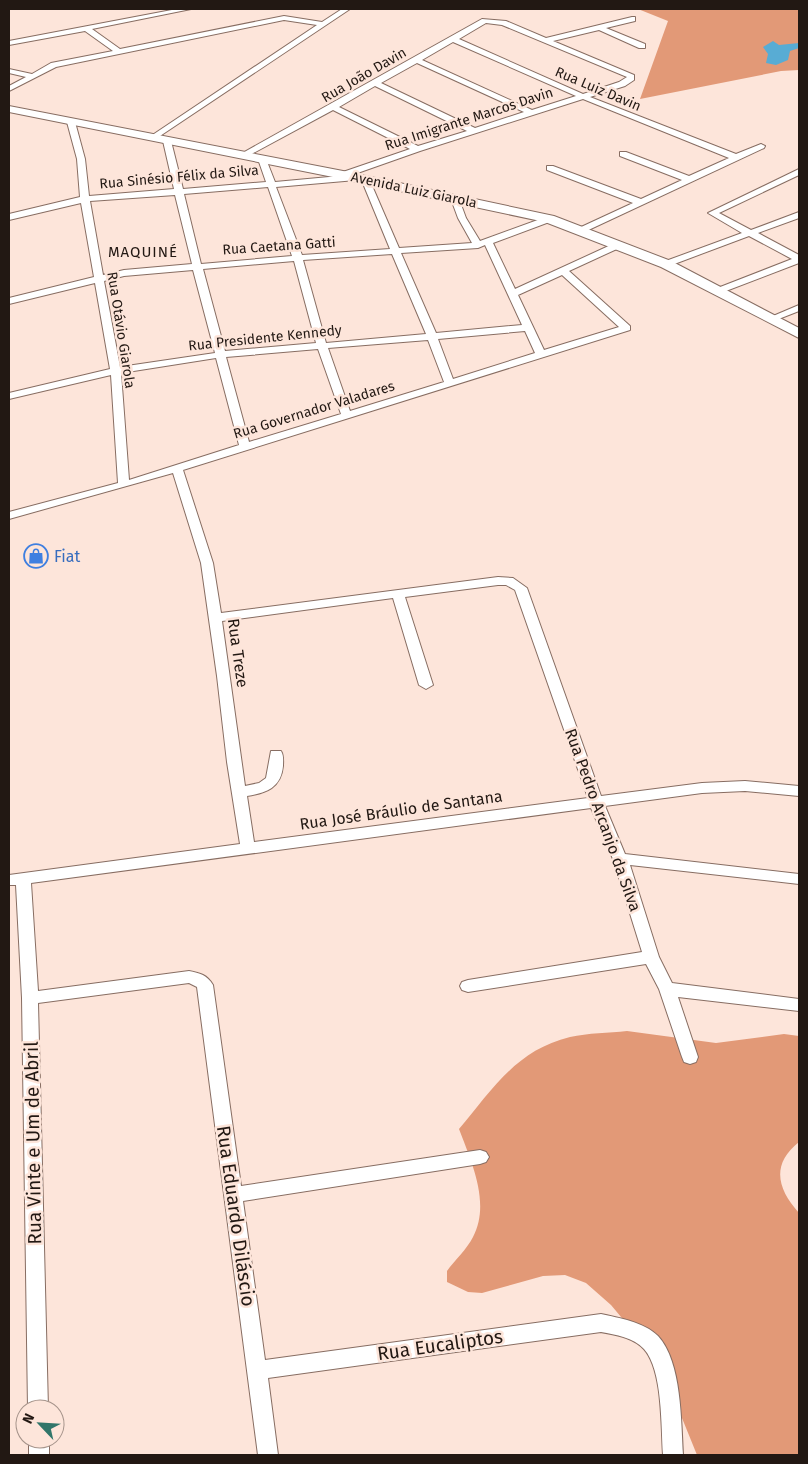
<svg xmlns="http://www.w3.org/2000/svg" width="808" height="1464" viewBox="0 0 808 1464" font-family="'Fira Sans',sans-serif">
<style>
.forest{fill:#e29977}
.water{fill:#58acd4}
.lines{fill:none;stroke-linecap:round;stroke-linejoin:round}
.street-casing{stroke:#876d62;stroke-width:2}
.secondary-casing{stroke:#876d62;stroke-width:2}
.street{fill:#fff;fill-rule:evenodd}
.secondary{fill:#fff;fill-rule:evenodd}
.labels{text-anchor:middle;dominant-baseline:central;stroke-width:5;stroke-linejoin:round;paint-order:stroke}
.far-street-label{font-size:14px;fill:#221813;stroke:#fde5da}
.far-neighbourhood-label{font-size:15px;letter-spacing:1px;fill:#221813;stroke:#fde5da}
.shop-label{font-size:16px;fill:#366cbe;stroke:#fde5da;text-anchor:start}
.street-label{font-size:16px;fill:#221813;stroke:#fde5da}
.near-street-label{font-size:19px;fill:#221813;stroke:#fde5da}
</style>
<rect width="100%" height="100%" fill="#fde5da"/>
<g class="forest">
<polygon points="638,9 799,9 799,70 781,71 640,99 668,21"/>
<path d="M 627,1031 L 716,1043 L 784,1034 L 799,1036 L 799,1142 C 771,1164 777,1189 799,1213 L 799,1455 L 697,1455 L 669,1386 L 642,1342 L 611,1305 L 586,1283 L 565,1275 L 543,1276 L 482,1293 L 468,1292 L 447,1282 L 447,1271 C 455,1260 467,1249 473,1237 C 491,1203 471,1161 459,1129 C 492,1090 516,1050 570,1037 C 588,1033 609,1033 627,1031 Z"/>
</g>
<polygon class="water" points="773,41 779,45 799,43 799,48 790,51 788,60 776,65 766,63 768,54 763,47"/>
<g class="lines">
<g class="street-casing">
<g id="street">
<polygon points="177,9 191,9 92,29 120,49 284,16 322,22 342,9 350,9 154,140 150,138 151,136 317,25 284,20 56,67 9,91 9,86 26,77 9,73 9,69 32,74 51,63 113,51 85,31 9,45 9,41"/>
<path d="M 632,17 L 635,17 L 635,21 L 606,28 L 645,44 L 645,48 L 639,48 L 599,30 L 553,41 L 634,75 L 634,80 L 625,86 L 590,97 L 736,154 L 761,144 L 765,146 L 764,148 L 582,233 L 577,230 L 579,228 L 633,203 L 547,170 L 547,166 L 553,166 L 641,199 L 682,180 L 620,156 L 620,152 L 626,152 L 689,176 L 729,158 L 583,99 L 420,151 L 349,176 L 356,176 L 356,180 L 276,187 L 302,255 L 390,249 L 362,181 L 366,178 L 370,181 L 399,248 L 472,243 L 458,218 L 451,199 L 455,196 L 459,199 L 466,218 L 480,241 L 546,217 L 552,217 L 552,221 L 493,243 L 515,289 L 613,244 L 619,244 L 619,248 L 569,271 L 630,326 L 630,330 L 183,470 L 213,563 L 221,613 L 498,577 L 513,578 L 527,588 L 601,796 L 702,783 L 745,781 L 799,786 L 799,796 L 745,791 L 702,793 L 605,806 L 625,854 L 799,874 L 799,884 L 630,865 L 659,957 L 672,983 L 799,999 L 799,1011 L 678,997 L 698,1057 L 696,1062 L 690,1064 L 684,1062 L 682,1057 L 659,989 L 646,964 L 468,992 L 462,990 L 460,986 L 462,982 L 468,980 L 642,952 L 613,859 L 591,808 L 31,883 L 38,991 L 189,971 C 200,973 207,975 213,985 L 241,1186 L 480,1150 L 486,1152 L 489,1157 L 486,1162 L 480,1164 L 243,1201 L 265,1360 L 601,1314 C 619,1318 644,1322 658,1336 C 682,1362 681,1422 683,1455 L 663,1455 C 661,1427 663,1370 644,1349 C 633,1337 616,1335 601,1332 L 268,1378 L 278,1455 L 258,1455 L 197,987 L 189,983 L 38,1003 L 48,1409 L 28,1409 L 22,998 L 16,885 L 9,885 L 9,875 L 240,844 L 227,762 L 217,676 L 201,563 L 173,473 L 9,519 L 9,512 L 118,483 L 111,375 L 9,399 L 9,393 L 110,369 L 95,283 L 9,304 L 9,298 L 94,277 L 81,203 L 9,220 L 9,214 L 80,197 L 77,159 L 67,122 L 68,120 L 75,122 L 85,159 L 89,196 L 174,189 L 163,141 L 167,139 L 171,141 L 183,189 L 266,182 L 258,159 L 262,156 L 266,159 L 275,182 L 340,176 L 340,173 L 410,149 L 333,110 L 246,157 L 239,155 L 482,19 L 506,21 L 546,38 ZM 486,23 L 502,25 L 627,77 L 619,82 L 583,94 L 459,39 ZM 453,42 L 576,96 L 532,110 L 422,60 ZM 417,63 L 524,112 L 475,128 L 381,83 ZM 375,86 L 467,131 L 418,146 L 339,107 ZM 268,187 L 292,256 L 201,264 L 184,194 ZM 175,195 L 192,264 L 124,270 L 103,275 L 90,201 ZM 485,245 L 522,325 L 436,333 L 401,253 L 478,248 ZM 392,254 L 426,334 L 326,343 L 303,260 ZM 294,261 L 316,343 L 225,351 L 203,269 ZM 193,270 L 215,353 L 120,367 L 104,281 L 124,276 ZM 562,275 L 619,327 L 544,350 L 518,295 ZM 525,331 L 535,353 L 453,379 L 438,339 ZM 428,340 L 444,382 L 350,411 L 328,348 ZM 318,349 L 341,414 L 249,442 L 226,357 ZM 216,358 L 239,445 L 129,480 L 121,373 ZM 498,585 L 506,585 L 515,590 L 588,798 L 254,842 L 247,796 C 266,793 281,788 283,766 C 283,761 284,756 281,751 L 271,751 L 266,778 L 259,783 L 245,786 L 222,621 L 393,598 L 419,685 L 426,689 L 433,685 L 405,597 Z"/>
<polygon points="799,169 799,175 719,213 751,230 799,212 799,218 758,233 799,255 799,263 718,294 715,293 715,289 792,259 749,236 669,266 663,266 663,262 742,233 708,213"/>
<polygon points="799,305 799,311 771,322 766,319"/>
<rect x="29" y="1439" width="20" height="16"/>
</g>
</g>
<g class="secondary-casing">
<polygon id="secondary" points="9,106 343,171 554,216 671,261 799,328 799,338 661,267 545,222 343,179 9,112"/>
</g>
<use href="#street" class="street"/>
<use href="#secondary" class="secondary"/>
</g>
<defs>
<g id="shop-ring" transform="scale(1.25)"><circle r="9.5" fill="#fde5da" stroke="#3f7fe0" stroke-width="1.5"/><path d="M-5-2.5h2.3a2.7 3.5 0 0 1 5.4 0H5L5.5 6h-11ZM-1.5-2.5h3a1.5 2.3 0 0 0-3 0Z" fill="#3f7fe0"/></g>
</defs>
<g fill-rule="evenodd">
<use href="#shop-ring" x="36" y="556"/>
</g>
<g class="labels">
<g class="far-street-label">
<text transform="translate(364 75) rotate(-30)">Rua João Davin</text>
<text transform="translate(598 89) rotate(23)">Rua Luiz Davin</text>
<text transform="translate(469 119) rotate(-18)">Rua Imigrante Marcos Davin</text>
<text transform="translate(179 177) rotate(-5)">Rua Sinésio Félix da Silva</text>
<text transform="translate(414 190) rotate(12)">Avenida Luiz Giarola</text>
<text transform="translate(279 246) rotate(-4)">Rua Caetana Gatti</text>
<text transform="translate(121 330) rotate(81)">Rua Otávio Giarola</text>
<text transform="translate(265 338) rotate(-6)">Rua Presidente Kennedy</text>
<text transform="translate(314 410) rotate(-17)">Rua Governador Valadares</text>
</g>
<g class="far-neighbourhood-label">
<text x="143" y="252">MAQUINÉ</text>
</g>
<g class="shop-label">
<text x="54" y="556">Fiat</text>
</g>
<g class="street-label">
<text transform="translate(238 653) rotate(82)">Rua Treze</text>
<text transform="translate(401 810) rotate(-8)">Rua José Bráulio de Santana</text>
<text transform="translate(603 820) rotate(70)">Rua Pedro Arcanjo da Silva</text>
</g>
<g class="near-street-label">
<text transform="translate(33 1143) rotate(-91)">Rua Vinte e Um de Abril</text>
<text transform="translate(236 1216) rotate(82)">Rua Eduardo Diláscio</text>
<text transform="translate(440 1345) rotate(-8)">Rua Eucaliptos</text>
</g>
</g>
<rect width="808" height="1464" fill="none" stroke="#221813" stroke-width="20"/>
<g transform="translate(40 1424) rotate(295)"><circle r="24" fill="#fde5da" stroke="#a5938a"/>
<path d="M0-4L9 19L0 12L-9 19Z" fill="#31766a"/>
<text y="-8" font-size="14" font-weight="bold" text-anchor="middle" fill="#221813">N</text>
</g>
</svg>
